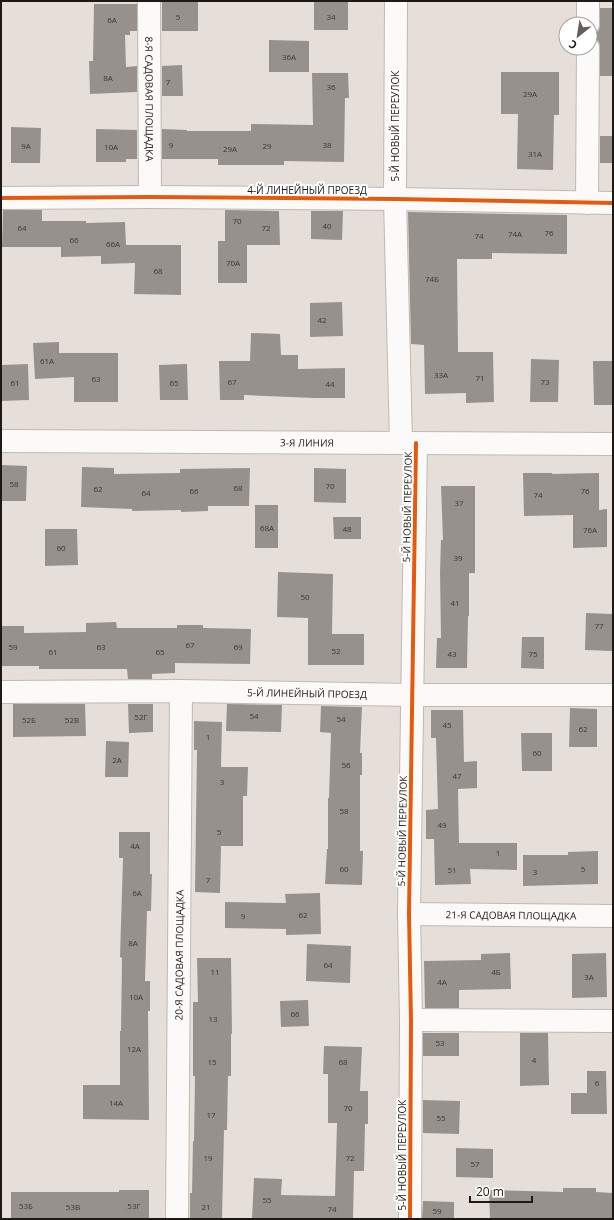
<svg xmlns="http://www.w3.org/2000/svg" width="614" height="1220" viewBox="0 0 614 1220" font-family="'Open Sans',sans-serif">
<style>
.building{fill:#97918d}
.lines{fill:none;stroke-linecap:round;stroke-linejoin:round}
.minor-casing{stroke:#bfb9b4;stroke-width:24}
.minor{stroke:#fbfaf9;stroke-width:22}
.cycleway-casing{stroke:#fff;stroke-width:6}
.cycleway{stroke:#e8590c;stroke-width:4}
.labels{text-anchor:middle;dominant-baseline:central;stroke-width:4;stroke-linejoin:round;paint-order:stroke}
.number-label{font-size:8px;fill:#3c3733}
.street-label{font-size:10px;fill:#1e1915;stroke:#fff}
</style>
<rect width="100%" height="100%" fill="#e6dfd9"/>
<g class="building">
<rect x="162" y="1" width="36" height="30"/>
<rect x="314" y="1" width="34" height="29"/>
<polygon points="94,4 137,4 137,31 130,31 130,35 125,35 126,67 137,66 137,92 90,94 89,61 93,61"/>
<polygon points="600,8 613,8 613,76 600,76 600,48 599,42 595,38 595,34 599,30 600,24"/>
<polygon points="269,40 309,41 309,72 269,72"/>
<polygon points="182,65 183,96 162,96 162,66"/>
<polygon points="501,72 559,72 559,115 554,115 553,170 517,169 518,114 501,114"/>
<polygon points="312,73 348,73 349,98 345,98 344,162 284,161 284,165 218,165 218,159 162,159 162,129 187,130 187,131 251,131 251,124 313,125"/>
<polygon points="11,127 41,128 40,163 11,163"/>
<polygon points="96,129 137,130 137,159 126,159 126,162 96,162"/>
<rect x="600" y="136" width="13" height="27"/>
<polygon points="3,210 42,210 42,221 86,221 86,223 125,222 126,245 181,245 181,295 134,294 135,263 101,264 101,256 61,257 61,247 2,247"/>
<polygon points="225,210 279,211 280,245 247,245 247,283 218,283 218,241 225,241"/>
<polygon points="311,211 343,211 342,240 311,239"/>
<polygon points="408,212 567,215 567,254 492,253 492,259 457,259 458,352 493,352 494,402 466,403 466,393 425,394 424,345 411,344"/>
<polygon points="342,302 343,336 310,337 310,303"/>
<polygon points="251,333 280,334 281,355 298,355 298,369 345,368 345,398 314,398 244,395 244,400 220,400 219,361 250,361"/>
<polygon points="59,342 59,353 118,353 118,402 74,402 74,377 35,379 33,343"/>
<polygon points="531,359 559,360 558,402 530,402"/>
<polygon points="593,361 613,361 613,405 594,405"/>
<polygon points="28,364 29,400 1,401 1,365"/>
<polygon points="187,364 188,400 160,400 159,365"/>
<polygon points="1,465 27,466 26,501 1,501"/>
<polygon points="82,467 114,468 114,474 180,473 180,469 250,468 249,506 208,506 208,511 181,512 181,510 132,511 132,509 81,507"/>
<polygon points="314,468 346,469 346,503 314,502"/>
<polygon points="523,473 552,473 552,474 599,473 599,510 607,509 607,547 573,548 573,515 524,516"/>
<polygon points="441,486 475,486 475,573 469,573 469,616 468,616 467,668 436,668 437,638 441,638 440,573 441,540 443,540"/>
<rect x="255" y="505" width="23" height="43"/>
<polygon points="333,517 361,517 361,539 334,539"/>
<polygon points="45,529 77,529 78,565 45,566"/>
<polygon points="278,572 333,574 332,634 364,634 364,665 308,665 308,618 277,617"/>
<polygon points="586,613 613,614 612,651 585,650"/>
<polygon points="116,622 117,628 177,628 177,625 203,625 203,628 251,629 250,664 175,663 175,673 152,674 152,679 128,679 127,669 39,669 39,666 1,666 1,626 24,626 24,633 86,632 86,623"/>
<polygon points="522,637 544,637 544,669 521,668"/>
<polygon points="13,704 85,704 86,736 13,737"/>
<polygon points="128,704 153,704 153,732 129,733"/>
<polygon points="227,704 282,705 281,732 226,731"/>
<polygon points="321,706 362,707 360,753 362,753 362,775 360,775 360,851 363,851 362,885 325,884 327,849 328,849 328,798 329,798 331,733 320,732"/>
<polygon points="570,708 597,709 597,747 569,747"/>
<polygon points="431,710 463,710 464,762 477,761 477,788 458,789 459,843 517,843 517,870 470,869 471,884 435,885 434,839 426,839 426,810 438,809 436,738 431,738"/>
<polygon points="194,721 222,722 221,767 248,767 247,796 243,796 243,846 221,846 220,893 195,892 197,750 194,750"/>
<polygon points="521,733 552,733 552,771 522,771"/>
<polygon points="106,741 129,742 128,777 105,777"/>
<polygon points="119,832 150,832 150,874 152,874 151,911 147,911 145,981 150,981 150,1011 148,1011 149,1120 83,1119 83,1085 120,1085 120,1031 121,1031 122,958 120,957 123,858 119,858"/>
<polygon points="598,851 598,884 523,886 523,855 568,855 568,852"/>
<polygon points="320,893 321,934 286,935 286,929 225,928 225,902 286,903 285,894"/>
<polygon points="307,944 351,946 350,983 306,981"/>
<polygon points="510,953 511,989 459,990 459,1008 425,1008 424,961 481,960 481,954"/>
<polygon points="606,953 607,997 572,998 572,954"/>
<polygon points="197,958 231,958 232,1034 231,1034 231,1076 228,1076 227,1130 224,1130 222,1219 190,1219 190,1193 192,1193 193,1141 194,1141 195,1076 193,1076 193,1002 198,1002"/>
<polygon points="308,1000 309,1026 281,1027 280,1001"/>
<rect x="423" y="1033" width="36" height="23"/>
<polygon points="520,1033 548,1033 549,1085 520,1086"/>
<polygon points="324,1046 362,1047 360,1091 368,1091 368,1124 365,1124 364,1171 354,1171 353,1219 252,1219 254,1178 282,1179 281,1195 335,1196 337,1123 328,1123 328,1074 323,1074"/>
<polygon points="587,1071 606,1071 607,1114 571,1114 571,1093 587,1093"/>
<polygon points="423,1100 460,1101 459,1134 423,1133"/>
<polygon points="456,1148 493,1149 493,1178 456,1177"/>
<polygon points="563,1188 596,1188 596,1192 613,1193 613,1219 490,1219 489,1190 563,1192"/>
<polygon points="119,1190 149,1190 149,1219 11,1219 11,1192 119,1192"/>
<polygon points="423,1201 454,1202 454,1219 422,1219"/>
</g>
<g class="lines">
<g class="minor-casing">
<g id="minor">
<path id="s1" d="M 149,1 L 150,197"/>
<polyline points="396,1 395,199 401,443"/>
<polyline points="588,24 588,1"/>
<polyline points="1,198 150,197 395,199 613,203"/>
<polyline points="587,203 588,48"/>
<path id="s2" d="M 1,441 L 613,444"/>
<path id="s3" d="M 1,692 L 181,691 L 412,695 L 613,695"/>
<path id="s4" d="M 409,914 L 613,916"/>
<polyline points="411,1020 613,1021"/>
<path id="s5" d="M 177,1219 L 181,691"/>
<polyline points="410,1219 411,1020 409,914 416,443"/>
</g>
</g>
<use href="#minor" class="minor"/>
<g class="cycleway-casing">
<g id="cycleway">
<polyline points="1,198 150,197 395,199 613,203"/>
<polyline points="410,1219 411,1020 409,914 416,443"/>
</g>
</g>
<use href="#cycleway" class="cycleway"/>
</g>
<g class="labels">
<g class="number-label">
<text x="178" y="16">5</text>
<text x="331" y="16">34</text>
<text x="112" y="19">6А</text>
<text x="289" y="56">36А</text>
<text x="108" y="77">8А</text>
<text x="168" y="81">7</text>
<text x="331" y="86">36</text>
<text x="530" y="93">29А</text>
<text x="171" y="144">9</text>
<text x="327" y="144">38</text>
<text x="26" y="145">9А</text>
<text x="267" y="145">29</text>
<text x="111" y="146">10А</text>
<text x="230" y="148">29А</text>
<text x="535" y="153">31А</text>
<text x="237" y="220">70</text>
<text x="327" y="225">40</text>
<text x="22" y="227">64</text>
<text x="266" y="227">72</text>
<text x="549" y="232">76</text>
<text x="515" y="233">74А</text>
<text x="479" y="235">74</text>
<text x="74" y="239">66</text>
<text x="113" y="243">66А</text>
<text x="233" y="262">70А</text>
<text x="158" y="270">68</text>
<text x="432" y="278">74Б</text>
<text x="322" y="319">42</text>
<text x="47" y="360">61А</text>
<text x="441" y="374">33А</text>
<text x="480" y="377">71</text>
<text x="96" y="378">63</text>
<text x="232" y="381">67</text>
<text x="545" y="381">73</text>
<text x="15" y="382">61</text>
<text x="174" y="382">65</text>
<text x="330" y="383">44</text>
<text x="14" y="483">58</text>
<text x="330" y="485">70</text>
<text x="238" y="487">68</text>
<text x="98" y="488">62</text>
<text x="194" y="490">66</text>
<text x="585" y="490">76</text>
<text x="146" y="492">64</text>
<text x="538" y="494">74</text>
<text x="459" y="502">37</text>
<text x="267" y="527">68А</text>
<text x="347" y="528">48</text>
<text x="590" y="529">76А</text>
<text x="61" y="547">60</text>
<text x="458" y="557">39</text>
<text x="305" y="596">50</text>
<text x="455" y="602">41</text>
<text x="599" y="625">77</text>
<text x="190" y="644">67</text>
<text x="13" y="646">59</text>
<text x="101" y="646">63</text>
<text x="238" y="646">69</text>
<text x="336" y="650">52</text>
<text x="53" y="651">61</text>
<text x="160" y="651">65</text>
<text x="452" y="653">43</text>
<text x="533" y="653">75</text>
<text x="254" y="715">54</text>
<text x="141" y="716">52Г</text>
<text x="341" y="718">54</text>
<text x="29" y="719">52Б</text>
<text x="72" y="719">52В</text>
<text x="447" y="724">45</text>
<text x="583" y="728">62</text>
<text x="208" y="736">1</text>
<text x="537" y="752">60</text>
<text x="117" y="759">2А</text>
<text x="346" y="764">56</text>
<text x="457" y="775">47</text>
<text x="222" y="781">3</text>
<text x="344" y="810">58</text>
<text x="442" y="824">49</text>
<text x="219" y="831">5</text>
<text x="135" y="845">4А</text>
<text x="498" y="852">1</text>
<text x="344" y="868">60</text>
<text x="583" y="868">5</text>
<text x="452" y="869">51</text>
<text x="535" y="871">3</text>
<text x="208" y="879">7</text>
<text x="137" y="892">6А</text>
<text x="303" y="914">62</text>
<text x="243" y="915">9</text>
<text x="133" y="942">8А</text>
<text x="328" y="964">64</text>
<text x="215" y="971">11</text>
<text x="496" y="971">4Б</text>
<text x="589" y="976">3А</text>
<text x="442" y="981">4А</text>
<text x="136" y="996">10А</text>
<text x="295" y="1013">66</text>
<text x="213" y="1018">13</text>
<text x="440" y="1042">53</text>
<text x="134" y="1048">12А</text>
<text x="534" y="1059">4</text>
<text x="212" y="1061">15</text>
<text x="343" y="1061">68</text>
<text x="597" y="1082">6</text>
<text x="116" y="1102">14А</text>
<text x="348" y="1107">70</text>
<text x="211" y="1114">17</text>
<text x="441" y="1117">55</text>
<text x="208" y="1157">19</text>
<text x="350" y="1157">72</text>
<text x="475" y="1163">57</text>
<text x="267" y="1199">55</text>
<text x="26" y="1205">53Б</text>
<text x="134" y="1205">53Г</text>
<text x="73" y="1206">53В</text>
<text x="206" y="1206">21</text>
<text x="332" y="1208">74</text>
<text x="437" y="1210">59</text>
</g>
<g class="street-label">
<text stroke="none"><textPath href="#s1" startOffset="98">8-Я САДОВАЯ ПЛОЩАДКА</textPath></text>
<text transform="translate(395 126) rotate(-90)">5-Й НОВЫЙ ПЕРЕУЛОК</text>
<text x="307" y="190">4-Й ЛИНЕЙНЫЙ ПРОЕЗД</text>
<text stroke="none"><textPath href="#s2" startOffset="306">3-Я ЛИНИЯ</textPath></text>
<text transform="translate(407 507) rotate(-89)">5-Й НОВЫЙ ПЕРЕУЛОК</text>
<text stroke="none"><textPath href="#s3" startOffset="306">5-Й ЛИНЕЙНЫЙ ПРОЕЗД</textPath></text>
<text transform="translate(402 831) rotate(-89)">5-Й НОВЫЙ ПЕРЕУЛОК</text>
<text stroke="none"><textPath href="#s4" startOffset="102">21-Я САДОВАЯ ПЛОЩАДКА</textPath></text>
<text stroke="none"><textPath href="#s5" startOffset="264">20-Я САДОВАЯ ПЛОЩАДКА</textPath></text>
<text transform="translate(402 1155) rotate(-90)">5-Й НОВЫЙ ПЕРЕУЛОК</text>
</g>
</g>
<rect width="614" height="1220" fill="none" stroke="#1e1915" stroke-width="4"/>
<g transform="translate(578 36) rotate(210)"><circle r="19" fill="#ffffff" stroke="#a5a3a1"/>
<path d="M0-3L7 15L0 10L-7 15Z" fill="#645e5a"/>
<text y="-6" font-size="11" font-weight="bold" text-anchor="middle" fill="#1e1915">С</text>
</g>
<path d="M470 1196v6h62v-6" fill="none" stroke="#1e1915" stroke-width="2"/>
<text x="476" y="1196" font-size="12" fill="#1e1915" stroke="#ffffff" stroke-width="3" paint-order="stroke">20 m</text>
</svg>
